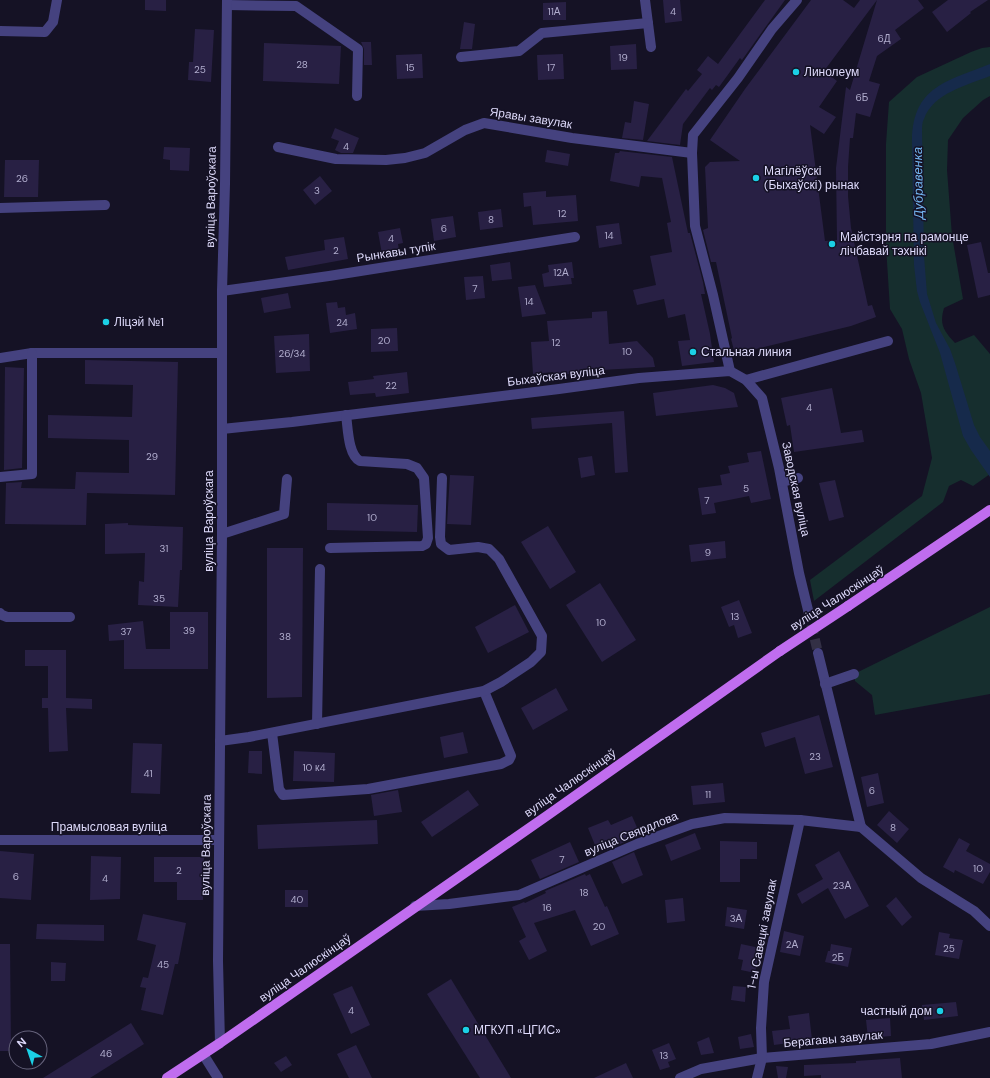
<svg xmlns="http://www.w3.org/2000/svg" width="990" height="1078" viewBox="0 0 990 1078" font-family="'DM Sans',sans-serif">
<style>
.green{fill:#162e2e}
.water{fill:#162a4b}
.building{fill:#282044}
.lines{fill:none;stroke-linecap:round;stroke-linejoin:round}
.minor-tunnel{stroke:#333045;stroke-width:10;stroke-dasharray:10 5;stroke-linecap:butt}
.minor{stroke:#45427f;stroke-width:10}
.major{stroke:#c06def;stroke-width:10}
.major-bridge{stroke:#c06def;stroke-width:10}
.poi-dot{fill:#1bd0e6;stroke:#151225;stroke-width:1.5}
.labels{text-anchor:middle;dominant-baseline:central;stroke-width:3;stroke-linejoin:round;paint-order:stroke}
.number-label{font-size:10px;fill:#b0accd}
.poi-label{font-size:12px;fill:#dedafb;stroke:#151225;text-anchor:start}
.street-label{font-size:12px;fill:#dedafb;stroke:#151225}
.water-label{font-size:13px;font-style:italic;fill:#73b5f0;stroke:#151225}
</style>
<rect width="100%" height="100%" fill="#151225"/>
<g class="green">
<path d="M 990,47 L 990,96 L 983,100 L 963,118 L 948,140 L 947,170 L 952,236 L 963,299 L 944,308 C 939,325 944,331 955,343 L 974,335 L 990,354 L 990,474 L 973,486 L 961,480 L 949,486 L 943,502 L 814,601 L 810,580 L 922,496 L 932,458 L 921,393 L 909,359 L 902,329 L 890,309 L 886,246 L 886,144 L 889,102 L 917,77 L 971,52 L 982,48 Z"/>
<polygon points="990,607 990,694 875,715 872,695 855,681 854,674"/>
</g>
<path class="water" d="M 990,64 L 990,76 C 968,85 933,93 924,119 C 922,122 922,127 922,131 L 924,256 L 927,294 L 936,323 L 950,349 L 955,363 L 974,425 L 980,437 L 990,451 L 990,477 L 971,450 L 963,436 L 940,353 L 920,302 L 917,291 L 914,265 L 912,140 C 913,86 948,81 990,64 Z"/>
<g class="building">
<polygon points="145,0 166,0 166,11 145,10"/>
<polygon points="663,0 680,0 682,21 665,23"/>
<polygon points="765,0 785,0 742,60 740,58 719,87 716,85 712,90 710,88 683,124 680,145 647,141 686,89 688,91 702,74 697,70 708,56 718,64"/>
<polygon points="811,0 843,0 854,8 860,0 877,0 824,71 837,81 819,107 836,117 824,134 810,125 825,241 837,240 836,168 846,87 850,90 877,0 918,0 924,8 895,30 901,39 877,56 869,81 880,84 870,117 856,113 853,138 850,138 848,167 848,196 851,228 868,306 872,305 876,317 851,326 735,354 731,339 732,338 716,262 711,262 703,230 708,228 705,167 710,162 740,161 710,140 745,89"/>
<polygon points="948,0 988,0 970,12 971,13 947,32 932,12"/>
<polygon points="566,2 566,20 543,20 543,3"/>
<polygon points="464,22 475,24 472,49 460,49"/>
<polygon points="195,29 214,30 211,82 188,80 189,62 193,62"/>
<polygon points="361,42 371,42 372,65 364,65 364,49"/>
<polygon points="264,43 341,46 339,84 263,81"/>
<polygon points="636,44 637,69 611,70 610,46"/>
<polygon points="422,54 423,78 397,79 396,55"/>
<polygon points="563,54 564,79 538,80 537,55"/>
<polygon points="634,101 649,104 643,140 622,138 625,122 631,123"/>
<polygon points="335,128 359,138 353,153 341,153 335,150 339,141 331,138"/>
<polygon points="164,147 190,148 189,171 170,170 170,160 163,159"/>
<polygon points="547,150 570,154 568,166 545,162"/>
<polygon points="620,151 672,157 688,233 690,233 703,282 705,294 701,294 710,334 714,362 682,366 678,341 690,340 685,314 668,318 664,299 637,305 633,290 656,285 650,256 672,252 667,223 671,222 662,178 641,176 639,187 610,181 615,153 619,153"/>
<polygon points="5,160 39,160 38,197 4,197"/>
<polygon points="320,176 332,191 315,205 303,190"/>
<polygon points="546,191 546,197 576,195 578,221 533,225 531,206 524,207 523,193"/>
<polygon points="501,209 503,227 480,230 478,212"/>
<polygon points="453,216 456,237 434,241 431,219"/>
<polygon points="619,223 622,244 599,248 596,226"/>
<polygon points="400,228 403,243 398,244 399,250 382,254 378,232"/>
<polygon points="344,237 348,259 288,270 285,257 325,250 324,240"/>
<polygon points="981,242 988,273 990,273 990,295 978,298 967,245"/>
<polygon points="510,262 512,279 492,281 490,265"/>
<polygon points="572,262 574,278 571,278 572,284 544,287 542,274 549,272 548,265"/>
<polygon points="483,276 485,298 466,300 464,277"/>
<polygon points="535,285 546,314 522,317 518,287"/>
<polygon points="288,293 291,308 264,313 261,298"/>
<polygon points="337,302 338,308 345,307 346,315 355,313 357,329 330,333 326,303"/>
<polygon points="607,311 609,344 637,341 653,358 655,367 601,370 601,372 553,375 553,372 533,374 531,342 549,341 547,321 592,318 592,312"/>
<polygon points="397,328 398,351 371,352 371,329"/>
<polygon points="309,334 310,371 276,373 274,336"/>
<polygon points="85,360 178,362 175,495 87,493 86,525 5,524 6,483 22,482 21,488 75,489 76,472 129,473 129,440 48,438 48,415 132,417 133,385 85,384"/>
<polygon points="5,367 24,368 22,468 4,470"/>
<polygon points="407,372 409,393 376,397 375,393 350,395 348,382 374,379 373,376"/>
<polygon points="713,385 725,388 734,393 738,407 656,416 653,393"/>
<polygon points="832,388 841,433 862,430 864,442 794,452 790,425 787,426 781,398"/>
<polygon points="624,411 628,472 615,473 612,423 532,429 531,418"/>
<polygon points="761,451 771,499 751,503 749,496 714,503 716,513 702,515 698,488 722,485 720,475 730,473 728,466 749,462 747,453"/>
<polygon points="592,456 595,475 581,478 578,458"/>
<polygon points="450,475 474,476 471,525 447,524"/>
<polygon points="835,480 844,517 829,521 819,483"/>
<polygon points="327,503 418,505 417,532 327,530"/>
<polygon points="128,523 128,525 183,527 182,570 180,570 178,607 138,605 139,581 144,582 145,553 105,554 105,524"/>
<polygon points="548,526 576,572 550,589 521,542"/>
<polygon points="725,541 726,558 691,562 689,545"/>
<polygon points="267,548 303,548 302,697 267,698"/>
<polygon points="600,583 636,640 602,662 566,605"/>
<polygon points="739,600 752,633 738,638 734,625 729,627 721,607"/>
<polygon points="515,605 529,632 488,653 475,627"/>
<polygon points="170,612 208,612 208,669 124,669 124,640 109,641 108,625 143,621 146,649 170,649"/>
<polygon points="25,650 66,650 66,698 92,699 92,709 66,708 68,751 49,752 48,708 42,708 42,698 48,698 48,666 25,666"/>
<polygon points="556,688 568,710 533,730 521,708"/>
<polygon points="819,715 833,767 805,774 795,737 765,747 761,733"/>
<polygon points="463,732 468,753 444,758 440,737"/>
<polygon points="133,743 162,744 160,794 131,793"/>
<polygon points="249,751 262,751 262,774 248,773"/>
<polygon points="294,751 335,753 334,782 293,781"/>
<polygon points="878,773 884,803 867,807 861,777"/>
<polygon points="723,783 725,802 693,805 691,786"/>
<polygon points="398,790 402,812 374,816 371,795"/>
<polygon points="468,790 479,805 432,837 421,822"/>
<polygon points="889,811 909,829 897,843 877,825"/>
<polygon points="632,816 639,832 627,837 629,840 607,850 605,846 597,850 588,828 608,820 611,825"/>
<polygon points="377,820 378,844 258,849 257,825"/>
<polygon points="695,833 701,849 671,861 665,845"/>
<polygon points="959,838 970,844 966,851 990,864 990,872 983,884 955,870 954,873 943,867"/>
<polygon points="720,841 757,842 757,859 740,859 740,882 720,882"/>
<polygon points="570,842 579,862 540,879 531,860"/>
<polygon points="0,851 34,854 31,900 0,898"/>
<polygon points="839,851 869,906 845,919 828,888 802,904 797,894 823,879 815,865"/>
<polygon points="634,852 643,875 622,884 612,862"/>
<polygon points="91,856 121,857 120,899 90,900"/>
<polygon points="154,857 204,857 203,900 177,900 177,882 154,882"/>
<polygon points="585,874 586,876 590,874 605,907 607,906 619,934 591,946 575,910 534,923 547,951 529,960 519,941 526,937 512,907 524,902 525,903 546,893 545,891"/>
<rect x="285" y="890" width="23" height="17"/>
<polygon points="896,897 912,917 902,926 886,906"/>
<polygon points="683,898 685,921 667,923 665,900"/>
<polygon points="727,907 747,910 744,929 725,926"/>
<polygon points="143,914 186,923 178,964 175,964 163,1015 141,1010 146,988 140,987 143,977 148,978 156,945 137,940"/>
<polygon points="37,924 104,925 104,941 36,939"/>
<polygon points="784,931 804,936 800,956 780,952"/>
<polygon points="939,932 950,934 949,938 963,940 959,959 935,955"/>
<polygon points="0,944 10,944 11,1051 0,1051"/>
<polygon points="741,944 760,948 755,973 741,970 743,960 738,959"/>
<polygon points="831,944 852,948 848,967 825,962 828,951 830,951"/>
<polygon points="51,962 66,963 65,981 51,981"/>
<polygon points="451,979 511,1078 480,1078 427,994"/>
<polygon points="352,986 370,1025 351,1034 333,994"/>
<polygon points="733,986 746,987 745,1002 731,1000"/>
<polygon points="956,1002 958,1016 924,1020 922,1005"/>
<polygon points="809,1013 812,1040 774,1045 772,1031 790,1029 788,1016"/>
<polygon points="890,1018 891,1036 868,1038 866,1020"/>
<polygon points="131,1023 144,1044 90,1078 43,1078"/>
<polygon points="751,1034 754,1047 740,1049 738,1037"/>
<polygon points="709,1037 714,1053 701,1055 697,1042"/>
<polygon points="669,1043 676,1059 668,1062 670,1067 660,1070 652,1050"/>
<polygon points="356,1045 372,1078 349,1078 337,1054"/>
<polygon points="286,1056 292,1065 281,1072 274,1063"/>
<polygon points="900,1058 902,1078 821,1078 821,1075 804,1076 804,1065 856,1063 856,1061"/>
<polygon points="626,1063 633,1078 594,1078"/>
<polygon points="776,1066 788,1067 786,1078 778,1078"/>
</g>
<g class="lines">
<polyline class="minor-tunnel" points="808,610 818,653"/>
<g class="minor">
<polyline points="645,0 651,47"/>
<polyline points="227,5 296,6 358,49 357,96"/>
<polyline points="0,31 45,32 53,22 57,0"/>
<polyline points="461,57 519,51 542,33 648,23"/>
<polyline points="278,147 336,159 386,160 405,158 425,153 465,130 484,123 572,138 692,153"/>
<polyline points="0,208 105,205"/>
<polyline points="222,291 329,276 575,237"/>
<polyline points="0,358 32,353 222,353"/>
<polyline points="730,371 713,295 695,226 692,153 693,135 738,78 772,29 797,0"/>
<polyline points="746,380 888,341"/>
<polyline points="222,429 292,422 559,389 639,378 730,371 746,380 762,398 779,468 799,573 808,610"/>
<polyline points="0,477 32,474 32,353"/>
<polyline points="782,482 798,478"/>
<polyline points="222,534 284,514 287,479"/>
<path d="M 330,548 L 422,546 L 426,544 L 428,538 L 424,478 L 417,468 L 407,464 L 360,461 C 348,455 348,428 346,415"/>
<polyline points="0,613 2,615 7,617 70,617"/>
<polyline points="818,653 861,827"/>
<polyline points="825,684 854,674"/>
<polyline points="317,724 320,569"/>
<polyline points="272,733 279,789 283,795 368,789 501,764 509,760 511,756 484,691"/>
<polyline points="220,741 249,737 484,691 501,682 531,662 541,652 542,636 499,559 489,549 478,547 449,550 441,544 440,537 442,478"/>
<polyline points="861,827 921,878 974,911 990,926"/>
<polyline points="0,840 219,840"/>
<polyline points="415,906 449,904 519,895 637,844 692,824 725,818 800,820 861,827"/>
<polyline points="220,1043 218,961 222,534 222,291 225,184 227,0"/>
<polyline points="203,1054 218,1078"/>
<polyline points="680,1078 701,1069 762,1058 931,1044 990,1032"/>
<polyline points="757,1078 762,1058 761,1028 764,982 800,820"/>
</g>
<g class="major">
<polyline points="848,606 990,510"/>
<polyline points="167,1078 220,1043 548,815 780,651"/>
</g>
<polyline class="major-bridge" points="780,651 848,606"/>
</g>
<g class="poi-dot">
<circle cx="796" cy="72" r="4"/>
<circle cx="756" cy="178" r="4"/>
<circle cx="832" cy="244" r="4"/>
<circle cx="106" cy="322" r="4"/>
<circle cx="693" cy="352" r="4"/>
<circle cx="940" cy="1011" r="4"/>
<circle cx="466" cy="1030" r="4"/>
</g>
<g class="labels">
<g class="number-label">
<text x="554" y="11">11А</text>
<text x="673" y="11">4</text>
<text x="884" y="38">6Д</text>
<text x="623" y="57">19</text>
<text x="302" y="64">28</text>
<text x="410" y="67">15</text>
<text x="551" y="67">17</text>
<text x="200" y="69">25</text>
<text x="862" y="97">6Б</text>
<text x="346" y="146">4</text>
<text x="22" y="178">26</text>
<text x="317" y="190">3</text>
<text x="562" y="213">12</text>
<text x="491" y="219">8</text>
<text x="444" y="228">6</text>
<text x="609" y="235">14</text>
<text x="391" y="238">4</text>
<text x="336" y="250">2</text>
<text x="561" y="272">12А</text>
<text x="475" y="288">7</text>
<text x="529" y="301">14</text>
<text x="342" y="322">24</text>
<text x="384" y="340">20</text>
<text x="556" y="342">12</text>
<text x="627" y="351">10</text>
<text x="292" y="353">26/34</text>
<text x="391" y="385">22</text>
<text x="809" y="407">4</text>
<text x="152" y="456">29</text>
<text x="746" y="488">5</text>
<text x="707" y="500">7</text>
<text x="372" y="517">10</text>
<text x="164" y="548">31</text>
<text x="708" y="552">9</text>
<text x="159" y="598">35</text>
<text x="735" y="616">13</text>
<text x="601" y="622">10</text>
<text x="189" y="630">39</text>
<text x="126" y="631">37</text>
<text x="285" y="636">38</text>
<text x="815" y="756">23</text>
<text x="314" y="767">10 к4</text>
<text x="148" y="773">41</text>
<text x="872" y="790">6</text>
<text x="708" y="794">11</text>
<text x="893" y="827">8</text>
<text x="562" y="859">7</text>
<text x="978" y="868">10</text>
<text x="179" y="870">2</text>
<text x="16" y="876">6</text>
<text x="105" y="878">4</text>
<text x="842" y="885">23А</text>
<text x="584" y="892">18</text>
<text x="297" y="899">40</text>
<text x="547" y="907">16</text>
<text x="736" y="918">3А</text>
<text x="599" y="926">20</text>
<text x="792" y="944">2А</text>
<text x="949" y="948">25</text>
<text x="838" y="957">2Б</text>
<text x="163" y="964">45</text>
<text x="351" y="1010">4</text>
<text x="106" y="1053">46</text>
<text x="664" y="1055">13</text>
</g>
<g class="poi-label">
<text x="804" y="72">Линолеум</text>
<text x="764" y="171">Магілёўскі<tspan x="764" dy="14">(Быхаўскі) рынак</tspan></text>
<text x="840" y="237">Майстэрня па рамонце<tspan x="840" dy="14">лічбавай тэхнікі</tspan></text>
<text x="114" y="322">Ліцэй №1</text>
<text x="701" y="352">Стальная линия</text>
<text x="932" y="1011" text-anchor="end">частный дом</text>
<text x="474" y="1030">МГКУП «ЦГИС»</text>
</g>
<g class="street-label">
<text transform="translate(531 118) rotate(9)">Яравы завулак</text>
<text transform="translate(211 197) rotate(-89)">вуліца Вароўскага</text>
<text transform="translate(396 252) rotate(-9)">Рынкавы тупік</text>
<text transform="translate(556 376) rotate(-7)">Быхаўская вуліца</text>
<text transform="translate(796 489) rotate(78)">Заводская вуліца</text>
<text transform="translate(209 521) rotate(-90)">вуліца Вароўскага</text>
<text transform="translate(837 598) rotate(-33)">вуліца Чалюскінцаў</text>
<text transform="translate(570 783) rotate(-35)">вуліца Чалюскінцаў</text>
<text x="109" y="827">Прамысловая вуліца</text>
<text transform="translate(631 834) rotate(-22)">вуліца Свярдлова</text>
<text transform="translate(206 845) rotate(-89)">вуліца Вароўскага</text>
<text transform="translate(762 934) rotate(-79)">1-ы Савецкі завулак</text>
<text transform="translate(305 968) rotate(-35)">вуліца Чалюскінцаў</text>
<text transform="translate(833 1039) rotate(-5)">Берагавы завулак</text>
</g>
<g class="water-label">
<text transform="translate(918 183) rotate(-91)">Дубравенка</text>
</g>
</g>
<g transform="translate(28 1050) rotate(320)"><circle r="19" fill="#151225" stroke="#65627b"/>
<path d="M0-3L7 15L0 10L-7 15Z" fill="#1bd0e6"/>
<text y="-6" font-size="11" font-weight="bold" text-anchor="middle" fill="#dedafb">N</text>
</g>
</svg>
